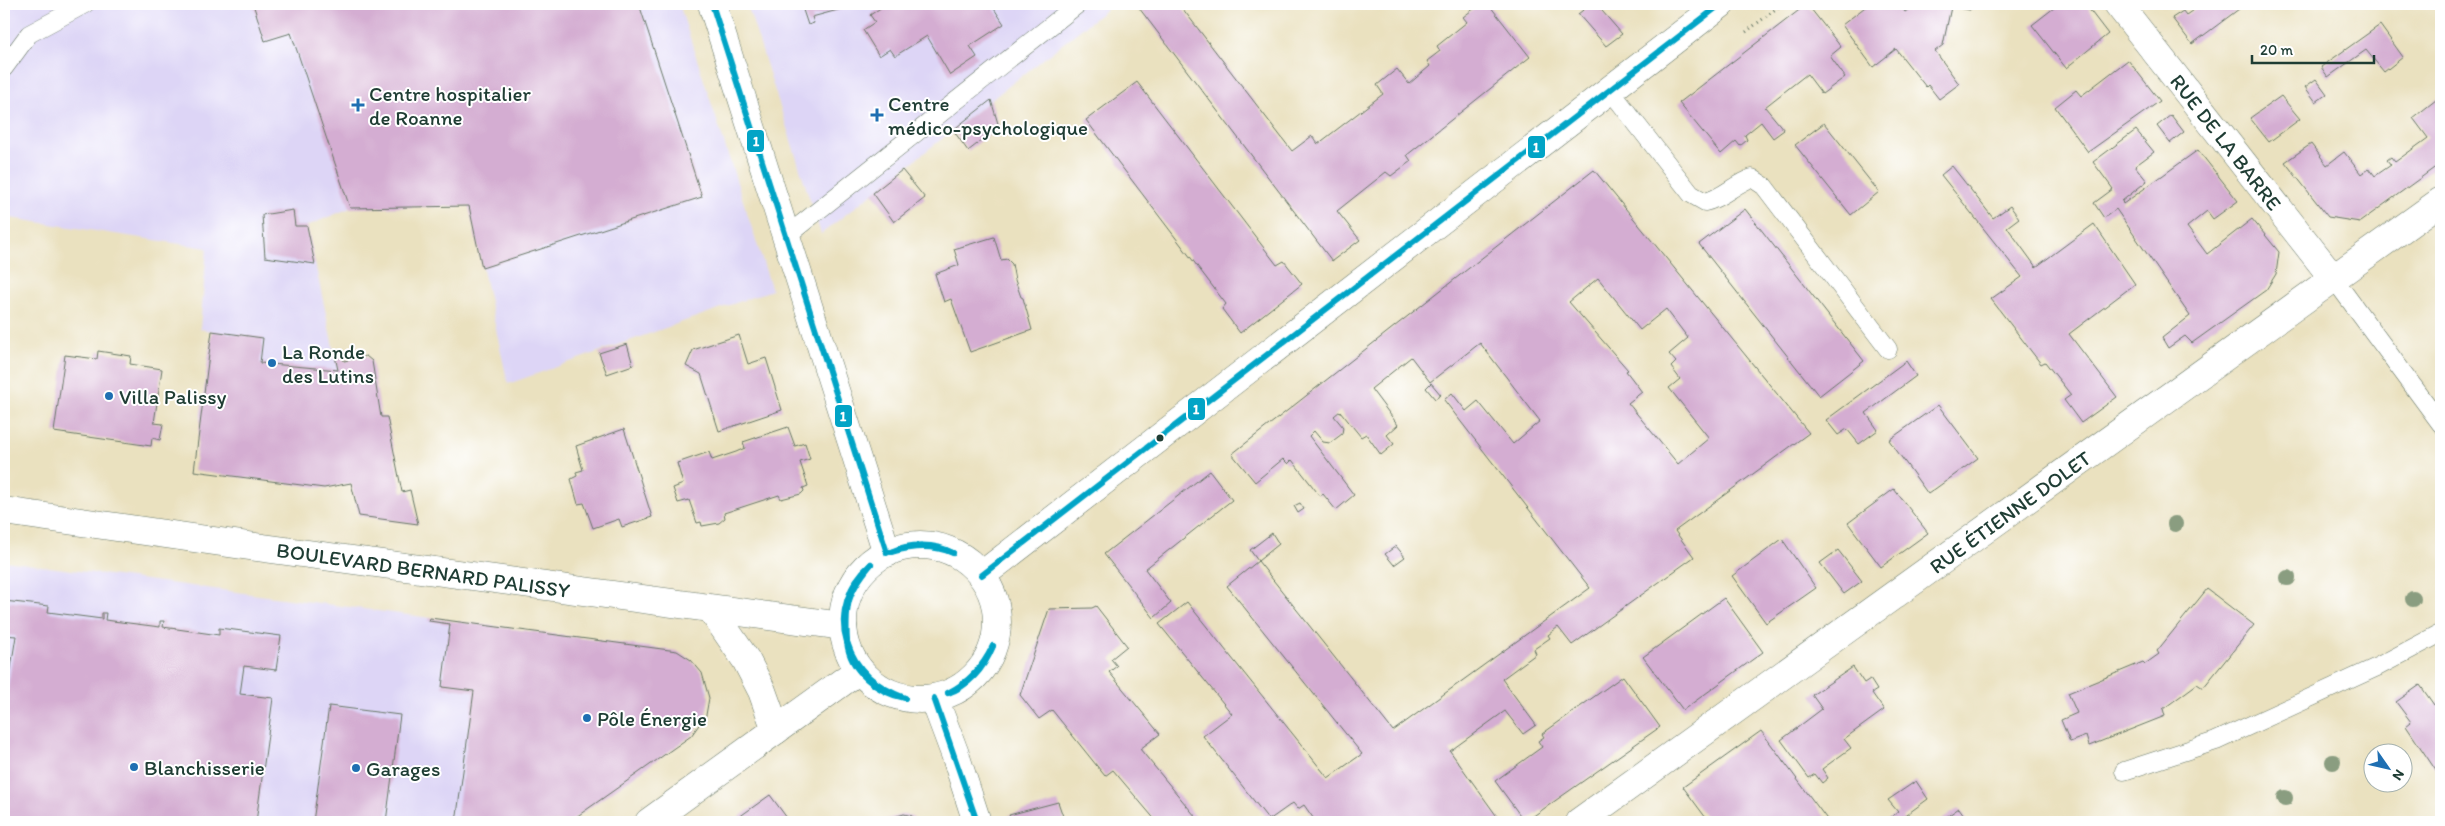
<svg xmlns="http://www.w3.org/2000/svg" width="2445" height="826" viewBox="0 0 2445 826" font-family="Itim,sans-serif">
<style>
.built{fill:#ddd5f6}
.building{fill:#d4add2;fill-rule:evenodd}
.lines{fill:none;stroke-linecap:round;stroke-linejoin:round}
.lane-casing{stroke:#667665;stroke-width:19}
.street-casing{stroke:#667665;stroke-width:29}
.secondary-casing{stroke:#667665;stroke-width:29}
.primary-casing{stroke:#667665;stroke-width:29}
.path{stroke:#667665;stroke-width:3;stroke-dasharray:1 4;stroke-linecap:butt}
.lane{stroke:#fff;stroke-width:18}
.street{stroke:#fff;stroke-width:28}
.secondary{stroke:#fff;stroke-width:28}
.primary{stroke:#fff;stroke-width:28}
.bus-1-casing{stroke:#fff;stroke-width:10}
.bus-1{stroke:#02a4c6;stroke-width:6}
.tree{fill:#8a9d80}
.poi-dot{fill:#1f6fb2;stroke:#fff;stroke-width:2}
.bus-dot{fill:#1f3d34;stroke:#fff;stroke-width:2}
.labels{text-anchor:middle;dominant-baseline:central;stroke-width:4;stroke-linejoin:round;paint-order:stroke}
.poi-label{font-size:21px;fill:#1f3d34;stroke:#fff;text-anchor:start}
.street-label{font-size:21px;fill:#1f3d34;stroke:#fff}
.line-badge{stroke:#fff;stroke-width:2}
.badge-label{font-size:14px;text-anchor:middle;font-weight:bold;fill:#fff}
</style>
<rect width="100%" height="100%" fill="#fff"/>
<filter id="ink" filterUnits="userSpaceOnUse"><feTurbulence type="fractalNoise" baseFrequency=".02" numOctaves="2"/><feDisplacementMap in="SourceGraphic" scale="10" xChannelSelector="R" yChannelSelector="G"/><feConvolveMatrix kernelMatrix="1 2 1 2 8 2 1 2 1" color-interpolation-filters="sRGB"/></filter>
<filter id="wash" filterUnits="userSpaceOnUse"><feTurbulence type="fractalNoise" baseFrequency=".0096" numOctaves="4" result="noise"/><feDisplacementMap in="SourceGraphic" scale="20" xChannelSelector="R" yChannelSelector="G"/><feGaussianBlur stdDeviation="1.12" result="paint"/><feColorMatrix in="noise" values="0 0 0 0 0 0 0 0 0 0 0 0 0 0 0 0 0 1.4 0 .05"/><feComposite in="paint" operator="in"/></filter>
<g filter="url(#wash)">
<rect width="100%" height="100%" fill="#eae1bf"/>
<g class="built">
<polygon points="4,4 679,4 772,290 508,384 469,206 350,208 307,226 338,370 351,483 324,488 230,476 211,422 200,420 212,331 200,329 207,248 4,217"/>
<polygon points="747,4 1113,4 821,234"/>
<polygon points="4,561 670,650 691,660 702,673 708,689 708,705 702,721 691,736 569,822 4,822"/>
</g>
<g id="blocks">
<g class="building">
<polygon points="253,4 298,4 299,7 310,4 639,4 702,197 482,268 469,206 350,208 291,33 265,41"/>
<polygon points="801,4 860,4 812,17 814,23 808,25"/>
<polygon points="884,4 991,4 1004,24 970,46 977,57 950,75 927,36 895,56 890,49 879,56 863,30 875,22 870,15 885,5"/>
<polygon points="1136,4 1179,4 1292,151 1312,136 1318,144 1383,94 1377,85 1397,69 1409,84 1430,66 1427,61 1440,51 1437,46 1467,22 1463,17 1480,4 1490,6 1530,57 1407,155 1411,161 1391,176 1386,172 1337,211 1360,240 1332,261"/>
<polygon points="1591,4 1596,4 1622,34 1606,46 1578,14"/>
<polygon points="1807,4 1841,47 1830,56 1845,77 1822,94 1807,74 1765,107 1784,130 1773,138 1761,122 1745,135 1747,140 1740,146 1736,141 1721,154 1679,103"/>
<polygon points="1869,4 1899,4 1905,12 1916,4 1972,4 1970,10 1951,7 1943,45 1935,51 1959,84 1939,99 1928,85 1926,87 1896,49 1873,67 1842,25"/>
<polygon points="2059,4 2085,4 2108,34 2066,68 2032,25"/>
<polygon points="2202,4 2241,4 2243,6 2192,44 2172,18 2183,11 2186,15"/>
<polygon points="2380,25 2403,57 2384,72 2366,50 2328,77 2321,67"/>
<polygon points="2128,60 2160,101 2088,152 2055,107 2076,90 2081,96"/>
<polygon points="2316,79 2327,94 2316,102 2305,87"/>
<polygon points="1137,82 1277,265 1284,261 1302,284 1240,333 1222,309 1226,304 1086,120"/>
<polygon points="2281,96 2300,119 2269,142 2250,118"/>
<polygon points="2441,96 2441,163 2360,222 2328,217 2285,162 2311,144 2327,165 2344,152 2361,174 2369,168 2375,176 2391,165 2387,160 2391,157 2395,162 2428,138 2413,118"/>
<polygon points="991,100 999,127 968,151 953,130"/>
<polygon points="2171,115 2184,132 2170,143 2157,126"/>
<polygon points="1824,123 1879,192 1851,215 1795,145"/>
<polygon points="2136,130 2154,152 2135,166 2147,181 2122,201 2123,204 2198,150 2238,201 2213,219 2207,211 2187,227 2207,254 2252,219 2279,252 2276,274 2266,290 2192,343 2185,336 2168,348 2162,338 2190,316 2116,209 2104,218 2094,203 2113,189 2093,162"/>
<polygon points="1952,166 1993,218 2010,206 2019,218 2007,227 2036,267 2094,224 2135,284 2069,334 2117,397 2081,423 2064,400 2071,395 2045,362 2041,364 1991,299 2022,277 1941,175"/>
<polygon points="902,170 925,198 894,222 873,193"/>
<path d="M 1594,170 L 1809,433 L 1675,531 L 1694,557 L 1572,645 L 1558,627 L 1548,635 L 1550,638 L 1534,649 L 1536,654 L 1502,679 L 1536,725 L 1523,734 L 1505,711 L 1450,751 L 1501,822 L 1316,822 L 1304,805 L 1298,809 L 1293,803 L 1269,820 L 1203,736 L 1232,714 L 1159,624 L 1187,602 L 1328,778 L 1362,754 L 1227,586 L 1258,561 L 1250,550 L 1272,533 L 1279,544 L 1258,561 L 1393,731 L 1590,588 L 1444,400 L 1452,393 L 1466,411 L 1478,401 L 1513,444 L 1540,421 L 1480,343 L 1430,382 L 1411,357 L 1371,389 L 1398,425 L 1387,435 L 1394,444 L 1381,455 L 1366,434 L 1361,437 L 1340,411 L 1334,416 L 1343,427 L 1342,434 L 1330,443 L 1323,442 L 1314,431 L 1309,436 L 1354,495 L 1336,510 L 1323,494 L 1320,496 L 1292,460 L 1288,464 L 1283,459 L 1255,482 L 1232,454 ZM 1598,278 L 1640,330 L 1666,309 L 1688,338 L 1669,354 L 1676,362 L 1671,367 L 1680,379 L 1669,388 L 1709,438 L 1678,464 L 1628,403 L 1642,392 L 1626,371 L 1628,370 L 1569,302 Z"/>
<polygon points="1745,209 1864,361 1819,396 1699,244"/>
<polygon points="293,210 295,226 307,226 315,264 265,257 262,215"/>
<polygon points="994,237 1001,260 1007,259 1012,264 1015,280 1021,297 1023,298 1032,330 970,352 951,299 944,302 935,274 959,265 954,249"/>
<polygon points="212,331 263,338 260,363 338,370 335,356 343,355 344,361 366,356 372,361 381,417 387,417 402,492 410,490 418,524 359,516 351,483 324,488 194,471"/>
<polygon points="739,335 748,364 766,358 782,410 719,431 701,374 686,366 693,350"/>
<polygon points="627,344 633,365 607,374 599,353"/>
<polygon points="98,351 131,356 130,364 162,369 154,423 163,424 160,440 152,438 151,446 54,432 65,355 97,359"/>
<polygon points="1906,361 1916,376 1866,413 1878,430 1859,444 1847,429 1838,435 1826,420"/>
<polygon points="1431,383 1441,395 1435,399 1426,388"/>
<polygon points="1938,405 1978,458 1928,494 1889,440"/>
<polygon points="788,427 795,446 805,443 810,459 800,462 808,486 803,488 804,491 801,494 781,499 779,495 724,513 725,518 719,523 702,526 701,522 697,523 689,500 678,503 673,488 683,484 677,463 709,452 712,460 736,452 745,448 743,442"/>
<polygon points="624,429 652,517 622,527 619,519 593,528 584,503 578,504 571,479 577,476 576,472 583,470 576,446"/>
<polygon points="1210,471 1232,500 1145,569 1171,603 1154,618 1104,554"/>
<polygon points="1894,489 1928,533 1881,567 1848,523"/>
<polygon points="1300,503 1304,509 1298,513 1294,506"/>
<polygon points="1782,539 1816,588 1766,623 1732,576"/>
<polygon points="1396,546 1405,557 1394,565 1385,554"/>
<polygon points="1838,550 1862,581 1844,594 1820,563"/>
<polygon points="2207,589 2254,625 2203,688 2197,684 2163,709 2165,716 2089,746 2086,736 2070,742 2061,720 2077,713 2068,693 2143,662 2145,664 2159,654 2157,651"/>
<polygon points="1724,598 1763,652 1683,710 1643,657"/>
<polygon points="4,601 49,606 48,612 102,619 102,613 106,613 105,620 160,627 160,621 164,621 163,627 219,635 219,628 281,636 276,670 244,666 240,694 273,698 256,822 4,822 4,712 16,636 4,635"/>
<polygon points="1096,606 1127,646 1111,659 1117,666 1109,672 1160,734 1140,749 1200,822 1157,822 1113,770 1105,776 1052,710 1039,719 1020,695 1049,609 1092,608"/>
<polygon points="430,618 677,651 691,660 702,673 709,698 706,715 691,736 569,822 456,822 474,691 442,687 450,624 429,621"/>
<polygon points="1853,667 1864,683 1870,679 1877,690 1872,693 1884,710 1844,739 1851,748 1822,769 1828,778 1822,783 1815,774 1809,778 1781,740 1822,709 1812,695"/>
<polygon points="1623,676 1660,727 1525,822 1495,781 1542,747 1538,741 1544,737 1542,734"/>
<polygon points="2420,685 2434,705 2441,700 2441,778 2406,726 2411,722 2396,702"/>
<polygon points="329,706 400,715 386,822 313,822"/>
<polygon points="1761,731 1829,822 1753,822 1749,817 1743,822 1709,822 1683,787"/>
<polygon points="1916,781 1928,799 1902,818 1905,822 1884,822 1898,812 1888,800"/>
<polygon points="770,795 790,822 732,822"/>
<polygon points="1058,802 1065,822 1012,822 1009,815"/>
<polygon points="1959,808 1969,822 1939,822"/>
<polygon points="904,814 912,816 918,822 877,822"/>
</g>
</g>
</g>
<g filter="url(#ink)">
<use href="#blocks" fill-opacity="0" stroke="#667665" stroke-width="1"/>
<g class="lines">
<g class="lane-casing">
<g id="lane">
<polyline points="4,68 29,34 85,4"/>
<path d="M 1610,90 L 1691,194 L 1705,202 C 1723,198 1734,184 1752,178 L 1764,186 L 1888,349"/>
<polyline points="785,237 1078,4"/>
<polyline points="2334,279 2441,424"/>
<polyline points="2124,771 2216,741 2377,667 2441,633"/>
</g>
</g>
<g class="street-casing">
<g id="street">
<polyline points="2118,4 2334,279"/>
<polyline points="711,609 746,660 762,691 776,730"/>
<polyline points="649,822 859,670"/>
<polyline points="1579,822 2441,201"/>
</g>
</g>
<g class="secondary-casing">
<g id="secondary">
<polyline points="712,4 887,553"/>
<polyline points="982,575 1721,4"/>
</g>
</g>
<g class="primary-casing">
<g id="primary">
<polyline points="4,511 256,547 843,626"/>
<circle cx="920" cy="622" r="77"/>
<polyline points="934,698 955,754 977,822"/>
</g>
</g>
<polyline class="path" points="1746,32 1782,4"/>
<use href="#lane" class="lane"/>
<use href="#street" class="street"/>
<use href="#secondary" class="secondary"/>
<use href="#primary" class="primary"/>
<g class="bus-1-casing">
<g id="bus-1">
<polyline points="712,4 887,553"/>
<path d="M 891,552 C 910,543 935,543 953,553"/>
<path d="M 891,552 C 912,546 933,544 953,553"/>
<polyline points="982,575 1721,4"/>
<path d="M 847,642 C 856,671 876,687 905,698"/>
<path d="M 847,642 C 850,671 878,693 905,698"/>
<path d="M 847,642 C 838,614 849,583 871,564"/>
<path d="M 847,642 C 845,605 847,593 871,564"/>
<path d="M 948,693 C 969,682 982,668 993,646"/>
<path d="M 948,693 C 970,685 984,668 993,646"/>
<polyline points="934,698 977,822"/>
</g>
</g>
<use href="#bus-1" class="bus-1"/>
</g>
<g class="tree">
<circle cx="2175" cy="524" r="8"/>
<circle cx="2288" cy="578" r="8"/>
<circle cx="2413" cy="599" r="8"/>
<circle cx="2333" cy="762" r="8"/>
<circle cx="2285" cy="798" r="8"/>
</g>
</g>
<g class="poi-dot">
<path d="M355.5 97.5h5v5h5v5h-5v5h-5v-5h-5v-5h5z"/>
<path d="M874.5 107.5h5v5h5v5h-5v5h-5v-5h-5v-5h5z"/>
<circle cx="272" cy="363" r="5"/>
<circle cx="109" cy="396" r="5"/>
<circle cx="587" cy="718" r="5"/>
<circle cx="134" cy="767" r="5"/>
<circle cx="356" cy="768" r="5"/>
</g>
<circle class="bus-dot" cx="1160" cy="438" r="4.5"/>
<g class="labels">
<g class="poi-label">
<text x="369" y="93">Centre hospitalier<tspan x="369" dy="24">de Roanne</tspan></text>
<text x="888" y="103">Centre<tspan x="888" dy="24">médico-psychologique</tspan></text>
<text x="282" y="351">La Ronde<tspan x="282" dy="24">des Lutins</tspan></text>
<text x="119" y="396">Villa Palissy</text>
<text x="597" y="718">Pôle Énergie</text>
<text x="144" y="767">Blanchisserie</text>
<text x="366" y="768">Garages</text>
</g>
<g class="street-label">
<text transform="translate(2226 142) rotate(52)">RUE DE LA BARRE</text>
<text transform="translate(2010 512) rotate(-36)">RUE ÉTIENNE DOLET</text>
<text transform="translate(423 570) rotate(8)">BOULEVARD BERNARD PALISSY</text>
</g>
</g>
<g class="line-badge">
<rect x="746" y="129" width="19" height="24" rx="5" fill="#02a4c6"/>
<rect x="1527" y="135" width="19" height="24" rx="5" fill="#02a4c6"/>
<rect x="1187" y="397" width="19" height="24" rx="5" fill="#02a4c6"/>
<rect x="834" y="404" width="19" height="24" rx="5" fill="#02a4c6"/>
</g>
<g class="badge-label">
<text x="756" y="146">1</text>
<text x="1536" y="152">1</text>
<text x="1196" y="414">1</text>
<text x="843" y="421">1</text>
</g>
<rect width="2445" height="826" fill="none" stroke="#fff" stroke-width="20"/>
<g transform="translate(2388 768) rotate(124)"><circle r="24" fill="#ffffff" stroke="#a5b1ae"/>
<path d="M0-4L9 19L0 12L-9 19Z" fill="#1f6fb2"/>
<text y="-8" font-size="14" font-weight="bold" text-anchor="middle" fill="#1f3d34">N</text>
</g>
<path d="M2252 55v8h122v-8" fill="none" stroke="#1f3d34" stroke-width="2.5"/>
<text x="2260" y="55" font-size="15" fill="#1f3d34" stroke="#ffffff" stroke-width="4" paint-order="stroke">20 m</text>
</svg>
